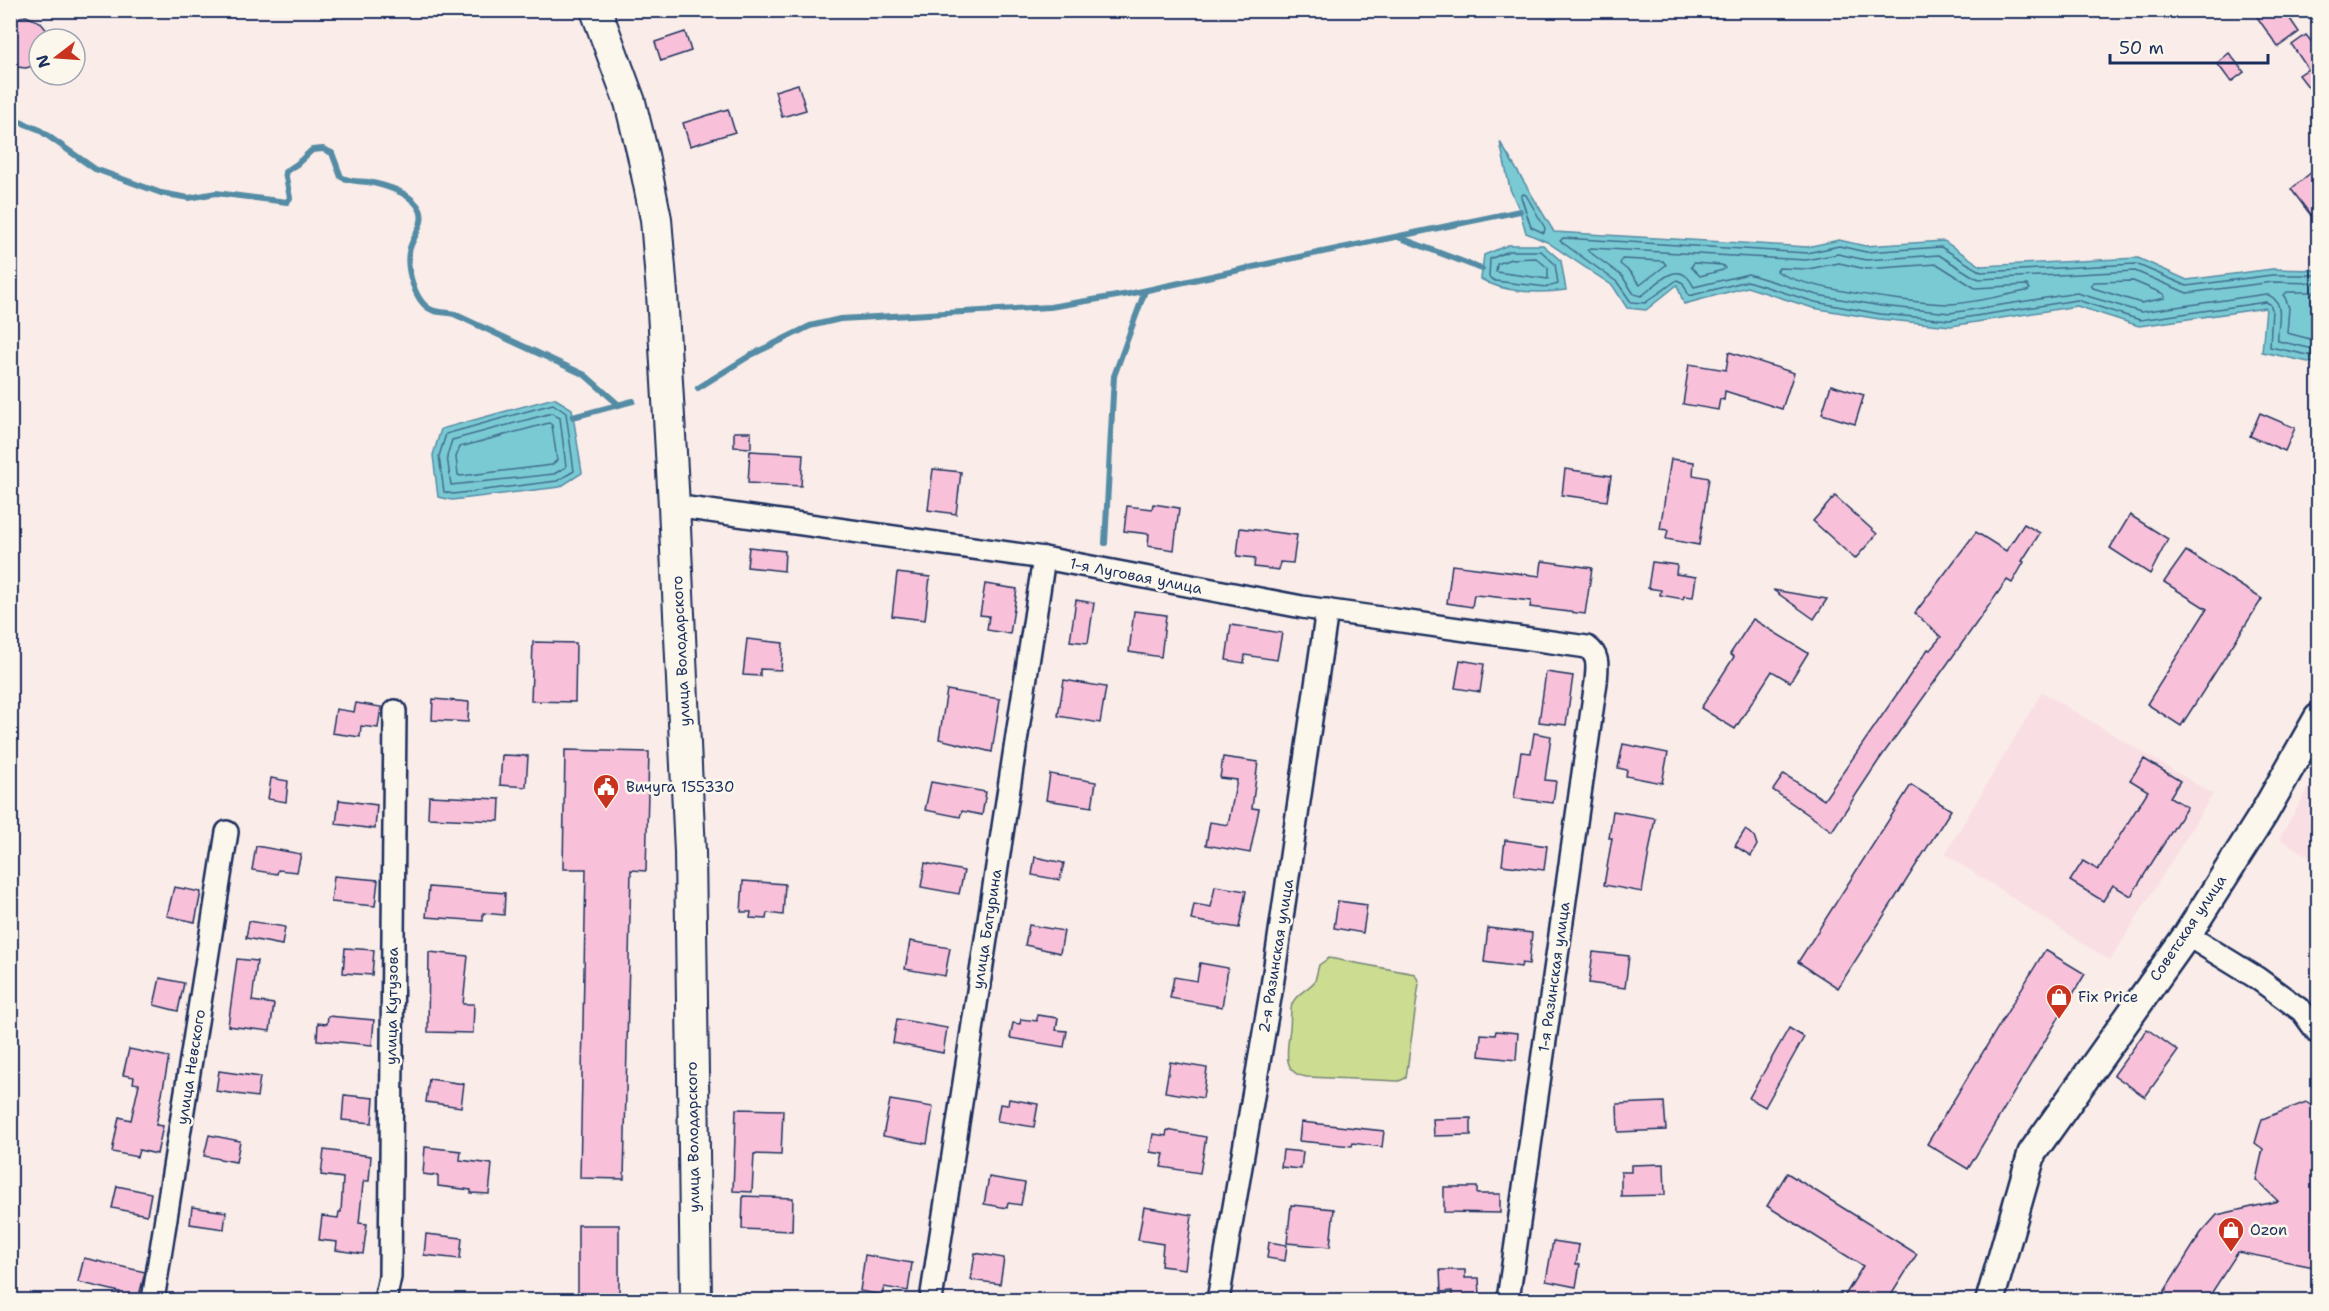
<svg xmlns="http://www.w3.org/2000/svg" width="2329" height="1311" viewBox="0 0 2329 1311" font-family="'Shantell Sans',sans-serif">
<style>
.built{fill:#f9dfe4}
.green{fill:#ccdc90;stroke:#748677;stroke-width:1.5}
.water{fill:#7acad4;stroke:#548ca5;stroke-width:1.5}
.lines{fill:none;stroke-linecap:round;stroke-linejoin:round}
.shore{stroke:#416d8d;stroke-width:1.5}
.stream{stroke:#548ca5;stroke-width:6}
.building{fill:#f8c1d9;stroke:#1b2f5e;stroke-width:1.5}
.minor-casing{stroke:#1b2f5e;stroke-width:26}
.tertiary-casing{stroke:#1b2f5e;stroke-width:32}
.secondary-casing{stroke:#1b2f5e;stroke-width:34}
.minor{stroke:#fbf7ec;stroke-width:21}
.tertiary{stroke:#fbf7ec;stroke-width:27}
.secondary{stroke:#fbf7ec;stroke-width:30}
.labels{text-anchor:middle;dominant-baseline:central;stroke-width:5;stroke-linejoin:round;paint-order:stroke}
.street-label{font-size:15px;fill:#1b2f5e;stroke:#fbf7ec}
.poi-label{font-size:15px;fill:#1b2f5e;stroke:#fbf7ec;text-anchor:start}
</style>
<rect width="100%" height="100%" fill="#faece8"/>
<filter id="ink" filterUnits="userSpaceOnUse"><feTurbulence type="fractalNoise" baseFrequency=".0167" numOctaves="2"/><feDisplacementMap in="SourceGraphic" scale="12" xChannelSelector="R" yChannelSelector="G"/><feConvolveMatrix kernelMatrix="1 2 1 2 8 2 1 2 1" color-interpolation-filters="sRGB"/></filter>
<g filter="url(#ink)">
<g class="built">
<polygon points="2042,692 2213,794 2110,961 1945,854"/>
<polygon points="2318,772 2318,862 2279,839"/>
</g>
<path class="green" d="M 1329,958 L 1415,974 L 1419,983 L 1406,1078 L 1399,1081 L 1307,1077 C 1280,1074 1288,1047 1290,1028 C 1291,1020 1290,1011 1292,1004 C 1296,993 1308,990 1315,981 L 1319,965 Z"/>
<g class="water">
<polygon points="1500,142 1554,232 1807,247 1839,240 1865,246 1944,241 1981,266 2138,258 2187,280 2272,269 2318,270 2318,364 2262,352 2266,308 2139,326 2077,306 1951,326 1879,319 1813,308 1747,287 1684,304 1677,285 1646,310 1627,308 1613,286 1547,242 1526,233 1520,211 1510,189"/>
<path d="M 1508,245 L 1543,245 L 1561,261 L 1566,290 C 1540,294 1504,293 1481,279 L 1484,255 Z"/>
<polygon points="554,398 572,409 582,473 560,487 452,500 438,497 433,455 441,429"/>
</g>
<g class="lines">
<g class="shore">
<polygon points="1523,194 1526,195 1545,228 1544,233 1531,227 1521,197"/>
<polygon points="1509,251 1541,251 1555,264 1558,284 1547,287 1495,281 1489,277 1490,259"/>
<polygon points="1536,258 1548,268 1548,279 1496,272 1497,264 1511,259"/>
<polygon points="1622,259 1663,261 1666,265 1640,285 1630,272 1620,264"/>
<polygon points="1694,263 1722,265 1725,268 1723,270 1700,276 1691,267"/>
<path d="M 1839,263 L 1866,269 L 1937,264 L 1975,288 L 2027,285 L 2030,289 L 2027,291 C 2002,295 1975,303 1949,304 C 1919,304 1797,288 1777,271 L 1779,268 L 1808,269 Z"/>
<polyline points="2318,275 2272,275 2187,286 2136,264 1981,272 1941,247 1866,252 1839,246 1807,253 1563,238 1560,241 1617,282 1631,302 1645,303 1677,280 1683,283 1689,296 1747,281 1815,302 1880,314 1950,320 2077,300 2140,320 2266,302 2270,304 2272,309 2270,347 2318,357"/>
<polygon points="2133,281 2164,294 2165,298 2141,303 2093,288 2091,285 2094,282"/>
<path d="M 2318,283 L 2273,282 L 2187,293 L 2135,271 L 1980,279 L 1974,277 L 1939,255 L 1866,260 L 1838,254 L 1806,260 L 1590,248 L 1587,250 L 1622,276 L 1634,294 L 1641,296 C 1653,289 1671,264 1686,276 C 1690,279 1692,284 1694,287 L 1748,274 L 1817,295 L 1881,306 L 1950,313 L 2077,293 L 2141,312 L 2266,294 C 2288,301 2276,325 2278,341 L 2318,350"/>
<polyline points="2318,292 2287,292 2284,295 2289,308 2287,333 2318,341"/>
<polygon points="553,404 566,413 574,471 557,481 453,494 444,492 439,456 446,434"/>
<polygon points="552,413 560,418 566,467 554,474 451,485 447,456 452,440"/>
<polygon points="549,423 552,425 557,460 552,465 461,476 458,475 456,457 460,447"/>
</g>
<g class="stream">
<path d="M 10,118 L 38,129 L 95,169 L 161,193 L 189,198 L 216,193 L 287,202 L 290,198 L 285,172 L 297,164 L 312,150 L 323,149 L 332,153 L 341,177 C 350,182 358,181 368,182 C 384,185 407,192 417,205 C 430,221 411,237 409,252 C 406,269 415,303 432,310 C 438,313 447,312 454,314 L 585,375 L 619,405"/>
<polyline points="1398,237 1482,269"/>
<polyline points="698,388 751,355 810,326 840,319 1050,307 1129,294 1308,255 1520,211"/>
<polyline points="573,417 633,401"/>
<polyline points="1105,543 1114,376 1145,291"/>
</g>
</g>
<g class="building">
<polygon points="2252,10 2284,10 2299,32 2278,47"/>
<polygon points="26,16 40,22 54,39 39,39 39,64 26,68 17,67 10,65 10,19"/>
<polygon points="685,32 691,51 661,61 655,42"/>
<polygon points="2306,35 2319,51 2319,101 2299,75 2308,69 2292,45"/>
<polygon points="2229,53 2244,72 2231,82 2217,63"/>
<polygon points="798,84 806,110 782,117 775,91"/>
<polygon points="728,109 735,132 690,146 683,123"/>
<polygon points="2319,166 2319,226 2291,189"/>
<polygon points="1729,352 1794,373 1782,409 1725,391 1724,400 1720,399 1718,410 1683,404 1689,364 1726,370"/>
<polygon points="1831,385 1864,395 1855,424 1822,414"/>
<polygon points="2260,413 2295,428 2285,451 2250,436"/>
<polygon points="734,432 751,432 751,448 734,447"/>
<polygon points="750,451 803,454 801,486 748,483"/>
<polygon points="1671,459 1694,462 1693,475 1709,478 1699,545 1666,539 1668,530 1660,529"/>
<polygon points="933,469 961,472 956,514 928,510"/>
<polygon points="1565,469 1611,476 1607,501 1562,495"/>
<polygon points="1835,496 1877,534 1855,559 1813,521"/>
<polygon points="1153,504 1179,508 1174,550 1148,546 1149,534 1124,531 1127,506 1152,509"/>
<polygon points="2130,515 2168,539 2150,574 2110,548"/>
<polygon points="2024,524 2040,533 2022,561 2024,562 2012,583 2007,580 1879,760 1832,831 1773,790 1784,774 1824,800 1928,649 1930,650 1941,637 1915,613 1976,532 2006,551"/>
<polygon points="1240,528 1297,535 1293,563 1280,562 1279,570 1254,567 1255,558 1237,556"/>
<polygon points="749,547 785,551 784,571 747,567"/>
<polygon points="2186,551 2262,599 2181,726 2147,704 2207,609 2164,582"/>
<polygon points="1542,561 1592,568 1585,614 1530,607 1531,601 1487,596 1474,595 1472,607 1447,603 1452,565 1540,576"/>
<polygon points="1652,562 1677,565 1676,574 1696,577 1693,597 1684,596 1683,599 1660,595 1661,590 1648,588"/>
<polygon points="897,573 930,577 925,620 892,616"/>
<polygon points="985,584 1017,589 1010,634 987,630 989,616 980,615"/>
<polygon points="1773,590 1827,599 1814,619"/>
<polygon points="1076,600 1094,603 1088,643 1070,641"/>
<polygon points="1134,611 1166,615 1161,657 1129,652"/>
<polygon points="1753,619 1808,653 1790,682 1772,671 1735,729 1701,708 1734,657 1730,654"/>
<polygon points="1231,625 1282,633 1277,660 1245,655 1244,663 1226,660"/>
<polygon points="747,639 783,643 781,670 760,669 760,676 743,675"/>
<polygon points="533,642 576,643 575,702 531,701"/>
<polygon points="1460,660 1484,664 1480,692 1455,688"/>
<polygon points="1546,672 1573,676 1566,725 1539,722"/>
<polygon points="1064,680 1106,687 1100,723 1058,716"/>
<polygon points="947,690 1000,699 992,752 939,739"/>
<polygon points="433,699 469,702 468,722 432,720"/>
<polygon points="356,703 381,707 378,728 361,726 360,737 332,733 336,709 354,712"/>
<polygon points="1534,733 1551,736 1545,780 1556,781 1553,803 1514,798 1521,752 1531,753"/>
<polygon points="1623,744 1668,753 1662,783 1626,776 1627,770 1618,768"/>
<polygon points="565,750 649,752 646,871 631,870 624,1179 580,1178 586,869 563,869"/>
<polygon points="502,755 528,756 526,787 500,785"/>
<polygon points="1223,757 1258,762 1252,808 1259,809 1250,853 1206,845 1210,822 1228,825 1237,780 1220,778"/>
<polygon points="2144,759 2180,781 2170,797 2187,807 2131,896 2113,885 2103,901 2070,881 2083,861 2098,870 2148,791 2130,780"/>
<polygon points="1050,774 1096,782 1092,807 1046,800"/>
<polygon points="271,778 288,781 286,802 268,799"/>
<polygon points="931,782 986,792 982,815 962,811 960,817 925,810"/>
<polygon points="1911,785 1951,810 1838,988 1798,962"/>
<polygon points="429,796 500,799 499,821 428,818"/>
<polygon points="339,800 377,805 375,829 336,824"/>
<polygon points="1613,811 1655,818 1642,892 1604,885 1612,838 1609,838"/>
<polygon points="1745,830 1754,836 1757,845 1751,856 1735,846"/>
<polygon points="1505,840 1547,846 1544,870 1502,865"/>
<polygon points="256,846 301,854 297,872 278,870 277,874 252,870"/>
<polygon points="1035,857 1064,863 1060,880 1032,875"/>
<polygon points="925,863 964,871 959,894 921,887"/>
<polygon points="334,876 378,880 375,906 331,902"/>
<polygon points="743,881 785,884 783,915 767,913 766,919 750,918 751,912 741,912"/>
<polygon points="1215,886 1246,891 1239,928 1191,920 1194,904 1211,907"/>
<polygon points="174,887 201,892 195,922 167,916"/>
<polygon points="429,887 505,893 504,915 483,913 483,921 426,917"/>
<polygon points="1338,901 1367,905 1363,933 1334,928"/>
<polygon points="249,921 285,927 282,945 246,938"/>
<polygon points="1029,925 1064,931 1060,953 1025,945"/>
<polygon points="1488,928 1532,933 1529,964 1522,963 1521,967 1484,962"/>
<polygon points="910,941 950,948 945,976 905,969"/>
<polygon points="345,948 374,950 372,975 343,973"/>
<polygon points="2045,950 2085,974 1968,1169 1927,1144"/>
<polygon points="429,952 468,956 463,1004 474,1004 473,1033 428,1032"/>
<polygon points="1593,952 1629,956 1625,988 1589,983"/>
<polygon points="237,959 257,961 252,1001 274,1004 270,1031 228,1026"/>
<polygon points="1200,963 1228,968 1222,1007 1170,998 1174,977 1197,981"/>
<polygon points="160,978 184,983 178,1011 154,1005"/>
<polygon points="1037,1015 1058,1018 1056,1030 1067,1031 1064,1047 1010,1038 1013,1023 1020,1024 1021,1019 1037,1021"/>
<polygon points="328,1016 374,1020 372,1045 317,1040 318,1023 327,1024"/>
<polygon points="897,1019 947,1028 943,1053 893,1043"/>
<polygon points="1789,1028 1804,1037 1765,1107 1749,1098"/>
<polygon points="2147,1029 2178,1051 2145,1097 2114,1075"/>
<polygon points="1496,1031 1518,1033 1516,1060 1479,1056 1481,1034 1495,1035"/>
<polygon points="129,1049 169,1057 156,1125 163,1126 157,1154 139,1150 137,1157 112,1152 119,1117 131,1120 139,1084 133,1083 134,1077 123,1075"/>
<polygon points="1170,1062 1207,1068 1203,1098 1165,1092"/>
<polygon points="219,1071 260,1077 257,1097 216,1091"/>
<polygon points="429,1079 464,1084 461,1107 426,1102"/>
<polygon points="344,1095 374,1098 372,1123 342,1120"/>
<polygon points="1009,1099 1038,1104 1034,1127 997,1121 1000,1104 1008,1105"/>
<polygon points="890,1100 933,1107 927,1144 883,1136"/>
<polygon points="1664,1102 1666,1130 1618,1132 1617,1104"/>
<polygon points="2306,1102 2319,1111 2319,1268 2238,1252 2207,1300 2159,1300 2201,1233 2217,1215 2278,1201 2256,1180 2263,1149 2255,1143 2262,1119"/>
<polygon points="736,1109 783,1110 781,1155 754,1154 752,1192 733,1191"/>
<polygon points="1471,1118 1471,1135 1434,1136 1433,1119"/>
<polygon points="1301,1122 1384,1131 1382,1147 1353,1143 1352,1146 1299,1141"/>
<polygon points="1167,1130 1206,1137 1200,1173 1161,1167 1164,1154 1150,1152 1153,1134 1166,1136"/>
<polygon points="209,1135 240,1141 236,1162 204,1156"/>
<polygon points="425,1147 461,1151 460,1160 492,1164 489,1194 471,1193 471,1190 438,1186 438,1176 423,1174"/>
<polygon points="324,1150 371,1156 369,1181 364,1181 363,1184 359,1223 367,1224 363,1254 336,1250 337,1242 319,1240 322,1216 338,1218 339,1212 341,1212 343,1178 321,1175"/>
<polygon points="1283,1150 1303,1152 1301,1169 1281,1167"/>
<polygon points="1664,1164 1665,1195 1621,1196 1621,1172 1631,1172 1631,1165"/>
<polygon points="1787,1173 1917,1254 1888,1300 1842,1300 1863,1266 1767,1206"/>
<polygon points="989,1177 1025,1183 1021,1205 1008,1203 1007,1208 984,1204"/>
<polygon points="117,1186 151,1193 147,1215 112,1208"/>
<polygon points="1444,1187 1477,1187 1477,1194 1500,1194 1500,1213 1444,1212"/>
<polygon points="743,1196 793,1198 792,1231 742,1229"/>
<polygon points="1291,1205 1334,1209 1330,1247 1287,1243"/>
<polygon points="192,1207 226,1212 224,1229 190,1224"/>
<polygon points="1144,1207 1192,1215 1185,1269 1161,1266 1163,1244 1138,1240"/>
<rect x="578" y="1225" width="41" height="75"/>
<polygon points="426,1234 462,1238 460,1259 424,1255"/>
<polygon points="1553,1241 1579,1245 1576,1264 1580,1264 1576,1287 1546,1281"/>
<polygon points="1269,1242 1287,1245 1285,1261 1267,1258"/>
<polygon points="975,1253 1004,1258 1000,1284 971,1280"/>
<polygon points="865,1255 912,1263 908,1291 884,1287 882,1295 860,1291"/>
<polygon points="84,1258 145,1272 138,1300 118,1300 120,1292 78,1282"/>
<polygon points="1440,1270 1465,1270 1465,1278 1479,1278 1480,1295 1475,1295 1475,1300 1452,1300 1452,1291 1441,1292"/>
</g>
<g class="lines">
<g class="minor-casing">
<g id="minor">
<path d="M 674,506 L 1044,558 L 1302,607 L 1587,647 C 1600,656 1597,667 1596,682 L 1508,1300"/>
<polyline points="2187,935 2257,978 2302,1011 2318,1033"/>
<polyline points="153,1300 227,832"/>
<polyline points="385,1300 390,1277 395,711"/>
<polyline points="931,1300 1044,558"/>
<polyline points="1218,1300 1272,986 1327,610"/>
</g>
</g>
<g class="tertiary-casing">
<polyline id="tertiary" points="1990,1300 2032,1153 2187,935 2263,815 2318,718"/>
</g>
<g class="secondary-casing">
<polyline id="secondary" points="596,10 630,102 643,155 656,219 662,293 674,506 690,852 696,1300"/>
</g>
<use href="#minor" class="minor"/>
<use href="#tertiary" class="tertiary"/>
<use href="#secondary" class="secondary"/>
</g>
</g>
<defs>
<g id="civic-pin" transform="scale(1.35)"><path d="M0 17L-7.5 6A9.5 9.5 0 1 1 7.5 6Z" fill="#c8321e" stroke="#fbf7ec"/><path d="M-.6-6.5H3V-4.5H.6V-3L4-1V1h2V6H-6V1h2V-1L-.6-3ZM-1.2 2.5V6h2.4V2.5Z" fill="#fff"/></g>
<g id="shop-pin" transform="scale(1.35)"><path d="M0 17L-7.5 6A9.5 9.5 0 1 1 7.5 6Z" fill="#c8321e" stroke="#fbf7ec"/><path d="M-5-2.5h2.3a2.7 3.5 0 0 1 5.4 0H5L5.5 6h-11ZM-1.5-2.5h3a1.5 2.3 0 0 0-3 0Z" fill="#fff"/></g>
</defs>
<g fill-rule="evenodd">
<use href="#civic-pin" x="606" y="787"/>
<use href="#shop-pin" x="2059" y="997"/>
<use href="#shop-pin" x="2231" y="1230"/>
</g>
<g class="labels">
<g class="street-label">
<text transform="translate(1136 576) rotate(11)">1-я Луговая улица</text>
<text transform="translate(681 651) rotate(-93)">улица Володарского</text>
<text transform="translate(2188 928) rotate(-56)">Советская улица</text>
<text transform="translate(987 929) rotate(-81)">улица Батурина</text>
<text transform="translate(1276 956) rotate(-81)">2-я Разинская улица</text>
<text transform="translate(1554 977) rotate(-82)">1-я Разинская улица</text>
<text transform="translate(392 1006) rotate(-89)">улица Кутузова</text>
<text transform="translate(191 1067) rotate(-81)">улица Невского</text>
<text transform="translate(693 1137) rotate(-91)">улица Володарского</text>
</g>
<g class="poi-label">
<text x="626" y="787">Вичуга 155330</text>
<text x="2078" y="997">Fix Price</text>
<text x="2250" y="1230">Ozon</text>
</g>
</g>
<rect width="2329" height="1311" fill="none" stroke="#fbf7ec" stroke-width="36"/>
<rect x="18" y="18" width="2293" height="1275" fill="none" stroke="#1b2f5e" stroke-width="2" filter="url(#ink)"/>
<g transform="translate(57 57) rotate(253)"><circle r="28" fill="#fbf7ec" stroke="#a1a7b3" stroke-width="1.5"/>
<path d="M0-4.5L10 22L0 15L-10 22Z" fill="#c8321e"/>
<text y="-9" font-size="16" font-weight="bold" text-anchor="middle" fill="#1b2f5e">N</text>
</g>
<path d="M2110 54v9h158v-9" fill="none" stroke="#1b2f5e" stroke-width="3"/>
<text x="2119" y="54" font-size="18" fill="#1b2f5e" stroke="#fbf7ec" stroke-width="4.5" paint-order="stroke">50 m</text>
</svg>
